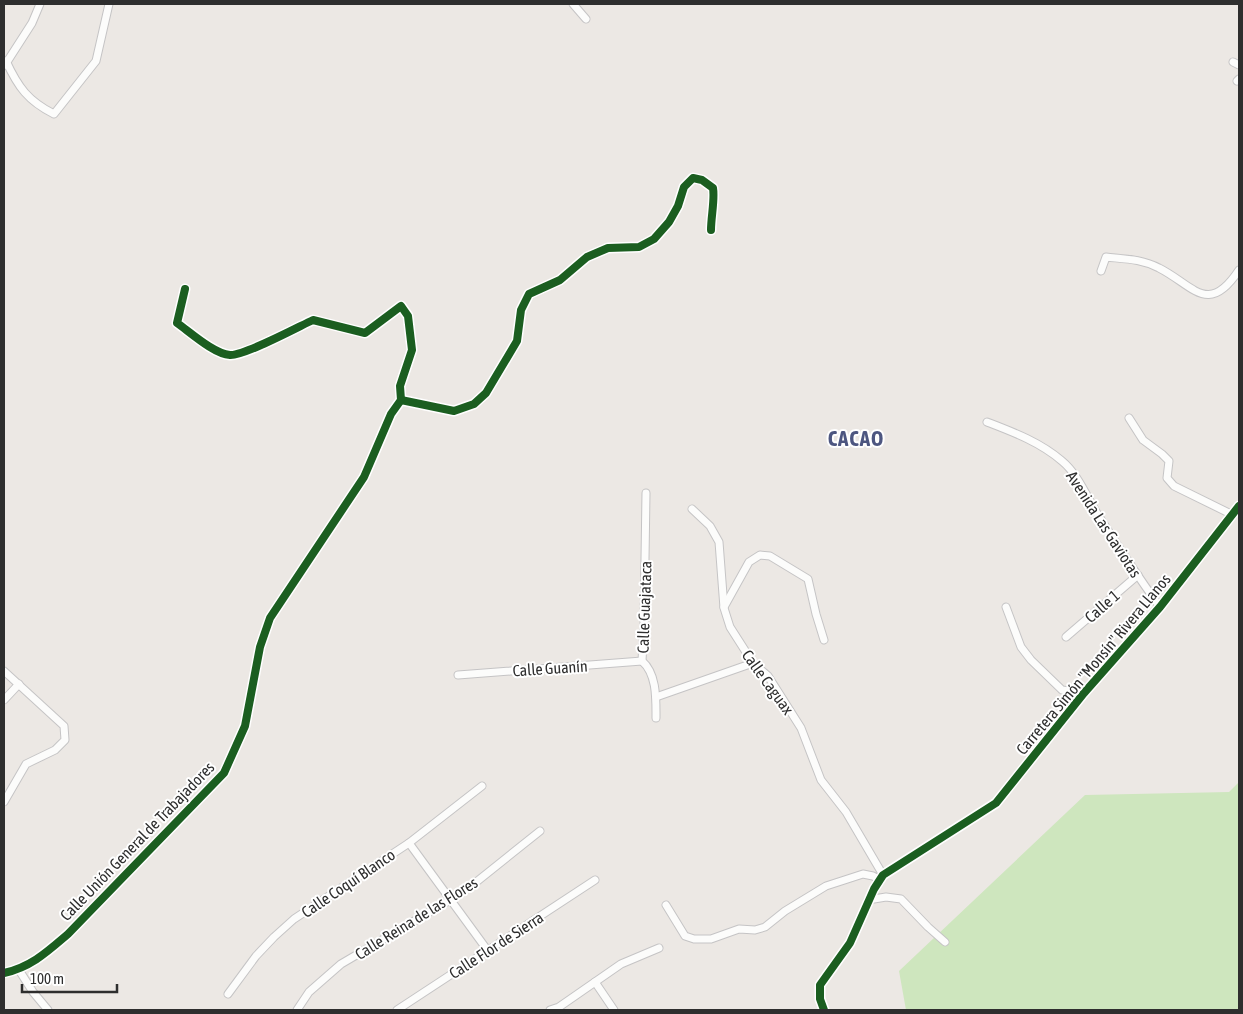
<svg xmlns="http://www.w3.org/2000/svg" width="1243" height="1014" viewBox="0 0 1243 1014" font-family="'Asap Condensed',sans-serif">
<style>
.green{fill:#cee6be}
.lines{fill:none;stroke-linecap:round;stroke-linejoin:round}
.minor-casing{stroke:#c5c4c5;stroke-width:9}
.minor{stroke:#fcfcfb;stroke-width:7}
.cycleway-casing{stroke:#fff;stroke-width:11}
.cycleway{stroke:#1b5e20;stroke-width:8}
.labels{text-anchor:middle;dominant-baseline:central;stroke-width:4;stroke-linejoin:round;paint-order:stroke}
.street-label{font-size:16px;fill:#2e2e2e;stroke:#fff}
.district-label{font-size:21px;font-weight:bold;letter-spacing:1px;fill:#4d5680;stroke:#fff}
</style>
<rect width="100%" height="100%" fill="#ece8e4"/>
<polygon class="green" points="1239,782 1239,1010 906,1010 899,971 1085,795 1229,792"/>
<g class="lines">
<g class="minor-casing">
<g id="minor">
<polyline points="573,4 586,19"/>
<path d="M 6,61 C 18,87 28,101 54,114 L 96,61 L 109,4"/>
<polyline points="1233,62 1239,65"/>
<polyline points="5,65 32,23 40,4"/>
<polyline points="1237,81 1239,79"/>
<path d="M 1101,271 L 1106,257 C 1125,259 1142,259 1159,268 C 1193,285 1208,317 1239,270"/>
<path d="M 401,400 L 454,411 L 474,404 L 486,393 L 517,341 L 521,310 L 529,294 L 560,280 L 587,257 L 608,248 L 639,247 L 654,239 L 669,222 L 678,206 L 684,187 L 693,178 L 702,180 L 713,188 C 715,199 711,217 711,230"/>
<polyline points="1129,418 1143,440 1162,454 1169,461 1167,478 1174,486 1233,515"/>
<path d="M 987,422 C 1013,432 1040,442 1062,461 C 1079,475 1088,500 1100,518 C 1119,548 1139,578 1160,607"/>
<path d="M 646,493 L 644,624 L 642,661 C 657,674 656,699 656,718"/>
<polyline points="692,509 710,526 719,542 724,608 730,627 753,663 768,676 801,728 821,780 846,812 883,875"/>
<polyline points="724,607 749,562 760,555 770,556 808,579 816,614 824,640"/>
<polyline points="1006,607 1021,647 1031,660 1062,690 1084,693"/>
<polyline points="1066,637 1138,575"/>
<polyline points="4,671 64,726 65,740 55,750 26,764 4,802"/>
<polyline points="458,675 642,661"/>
<polyline points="656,697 753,663"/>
<polyline points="4,700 19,684"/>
<polyline points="409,843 488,951"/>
<polyline points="868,900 886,897 901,899 928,927 945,942"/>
<polyline points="666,905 685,936 694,939 711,939 739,929 755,930 765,927 785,911 826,886 863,874 873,876 880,880"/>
<polyline points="19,970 33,992 48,1010"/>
<path d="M 4,973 C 31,967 47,952 68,934 L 224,773 L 245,726 L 260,647 L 270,618 L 364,477 L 391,414 L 401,400 L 400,386 L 412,350 L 408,316 L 401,306 L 365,333 L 313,320 C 298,327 244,356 230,355 C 214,354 190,332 177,323 L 185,289"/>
<polyline points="595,982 614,1010"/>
<polyline points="228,994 256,956 274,937 294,919 409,843 482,786"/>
<polyline points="297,1010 309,992 341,964 450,900 475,883 540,831"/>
<polyline points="397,1010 595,880"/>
<polyline points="550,1010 559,1007 621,964 659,948"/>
<polyline points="824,1010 820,999 820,985 850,943 874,889 883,875 996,803 1084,693 1160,607 1239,506"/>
</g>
</g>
<use href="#minor" class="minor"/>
<g class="cycleway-casing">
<g id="cycleway">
<path d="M 401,400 L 454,411 L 474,404 L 486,393 L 517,341 L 521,310 L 529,294 L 560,280 L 587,257 L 608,248 L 639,247 L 654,239 L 669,222 L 678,206 L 684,187 L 693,178 L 702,180 L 713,188 C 715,199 711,217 711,230"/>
<path d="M 4,973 C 31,967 47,952 68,934 L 224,773 L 245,726 L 260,647 L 270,618 L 364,477 L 391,414 L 401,400 L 400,386 L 412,350 L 408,316 L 401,306 L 365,333 L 313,320 C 298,327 244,356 230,355 C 214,354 190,332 177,323 L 185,289"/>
<polyline points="824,1010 820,999 820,985 850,943 874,889 883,875 996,803 1084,693 1160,607 1239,506"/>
</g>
</g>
<use href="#cycleway" class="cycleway"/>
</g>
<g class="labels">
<g class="street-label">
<text transform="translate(1104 524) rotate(57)">Avenida Las Gaviotas</text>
<text transform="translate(1102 606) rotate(-41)">Calle 1</text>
<text transform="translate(644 607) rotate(-88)">Calle Guajataca</text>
<text transform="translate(1093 664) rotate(-50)">Carretera Simón "Monsín" Rivera Llanos</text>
<text transform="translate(550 668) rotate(-4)">Calle Guanín</text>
<text transform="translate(768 682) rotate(54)">Calle Caguax</text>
<text transform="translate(137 841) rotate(-46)">Calle Unión General de Trabajadores</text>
<text transform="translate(348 883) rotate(-34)">Calle Coquí Blanco</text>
<text transform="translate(416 918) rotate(-32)">Calle Reina de las Flores</text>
<text transform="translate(496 945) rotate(-33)">Calle Flor de Sierra</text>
</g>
<g class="district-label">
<text x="856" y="438">CACAO</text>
</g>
</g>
<rect width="1243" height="1014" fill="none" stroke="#2e2e2e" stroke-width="10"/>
<path d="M22 984v8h95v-8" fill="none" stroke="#2e2e2e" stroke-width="2.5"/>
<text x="30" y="984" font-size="15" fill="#2e2e2e" stroke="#ffffff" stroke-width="4" paint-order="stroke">100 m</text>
</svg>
